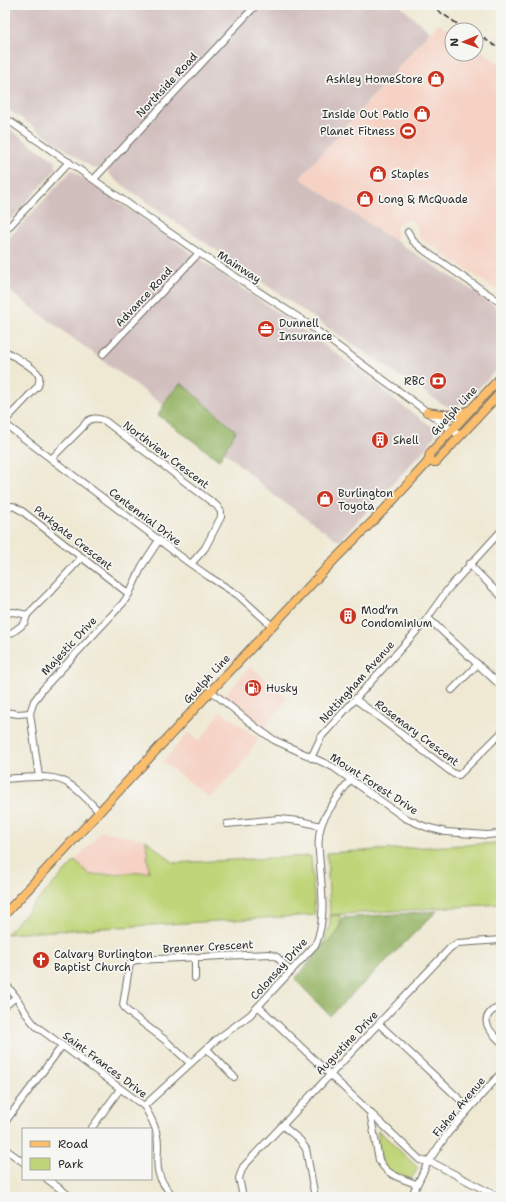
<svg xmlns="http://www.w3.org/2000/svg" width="506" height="1202" viewBox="0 0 506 1202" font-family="'Shantell Sans',sans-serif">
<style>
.built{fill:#f6d2c4}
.industrial{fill:#d1bfbe}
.green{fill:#c0d579;stroke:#768052}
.forest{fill:#98b669;stroke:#62704a}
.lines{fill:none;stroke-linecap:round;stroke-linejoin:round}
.minor-casing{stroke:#706e66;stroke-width:8}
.major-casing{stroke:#706e66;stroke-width:10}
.minor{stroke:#fff;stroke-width:6}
.major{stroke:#fabe6d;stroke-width:8}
.rail{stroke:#2b2b2b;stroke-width:1.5;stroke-dasharray:6 3;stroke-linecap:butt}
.labels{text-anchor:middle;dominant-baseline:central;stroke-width:3.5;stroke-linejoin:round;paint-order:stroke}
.poi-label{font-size:11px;fill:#2b2b2b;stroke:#f6f6f2;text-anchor:start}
.street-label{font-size:11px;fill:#2b2b2b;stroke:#f6f6f2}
</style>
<rect width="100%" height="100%" fill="#f6f6f2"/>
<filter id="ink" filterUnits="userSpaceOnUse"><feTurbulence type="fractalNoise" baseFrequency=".025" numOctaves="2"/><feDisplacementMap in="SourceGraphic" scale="8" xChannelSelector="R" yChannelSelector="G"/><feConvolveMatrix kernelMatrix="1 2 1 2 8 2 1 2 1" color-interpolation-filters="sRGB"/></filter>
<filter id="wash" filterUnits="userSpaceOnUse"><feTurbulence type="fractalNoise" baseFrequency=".012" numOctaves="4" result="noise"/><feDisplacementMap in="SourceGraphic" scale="16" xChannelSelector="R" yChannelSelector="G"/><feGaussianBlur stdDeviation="0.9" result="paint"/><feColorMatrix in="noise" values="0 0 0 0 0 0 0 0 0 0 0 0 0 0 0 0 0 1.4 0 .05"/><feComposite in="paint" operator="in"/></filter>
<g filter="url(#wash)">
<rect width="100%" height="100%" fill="#efe9d4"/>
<g class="built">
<polygon points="439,23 452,31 452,54 476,54 476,47 501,64 501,293 426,242 419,236 417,225 409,219 401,221 396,227 396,241 300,178"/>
<polygon points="251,666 288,698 264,728 225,695"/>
<polygon points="221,711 259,739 237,770 210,798 163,762 189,732 199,742"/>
<polygon points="102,831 146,840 149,872 90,875 75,861"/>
</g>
<g class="industrial">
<polygon points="5,5 399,5 430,32 300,178 354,214 478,294 501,311 501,365 471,396 461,404 451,407 442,404 318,321 114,179 108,173 109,167 94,169 5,107"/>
<polygon points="5,126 55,161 56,166 56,169 5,226"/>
<polygon points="72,170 367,375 397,402 434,428 435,435 428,446 339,541 275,496 213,442 5,288 5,242"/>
</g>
<g class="green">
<polygon points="146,840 174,863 311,856 315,915 6,934 75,861 90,875 149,872"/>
<polygon points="501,841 501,904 330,915 327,853 496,843"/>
<path d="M 340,915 C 340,935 338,935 322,947 L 330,926 L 330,916 Z"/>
<path d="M 378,1130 L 418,1168 L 411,1179 C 404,1176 394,1174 387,1170 C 380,1165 377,1138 378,1130 Z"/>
</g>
<g class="forest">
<polygon points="181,383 236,431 219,460 158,415 169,396"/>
<polygon points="437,911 330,1016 295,979 313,958 321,947 334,937 341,926 342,918"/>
</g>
</g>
<g filter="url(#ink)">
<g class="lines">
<g class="minor-casing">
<g id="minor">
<polyline points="5,118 199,253 298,317 460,436"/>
<polyline points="94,179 256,5"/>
<polyline points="5,231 69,162"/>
<polyline points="408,232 413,241 425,251 501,303"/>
<path d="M 5,351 C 13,356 36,368 39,376 C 40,379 39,382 38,386 L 5,421"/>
<polyline points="103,354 199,253"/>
<polyline points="5,424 188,562 208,576 238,595 272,626"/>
<path d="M 52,458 L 83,427 C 88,417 97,417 105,421 L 217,506 L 221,512 L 221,517 L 205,548 L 191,564"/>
<polyline points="5,513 9,507 13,506 22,511 129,594"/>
<polyline points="469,564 501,596"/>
<polyline points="5,613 14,612 27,615"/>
<polyline points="428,618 501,686"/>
<polyline points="5,636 13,632 21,626 25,622 27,615 50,592 82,557"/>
<polyline points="452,690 478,664"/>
<polyline points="211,691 257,728 274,740 333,767 405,818 426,827 446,832 487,835 498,834 501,832"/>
<polyline points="355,699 454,774 459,775 501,733"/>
<polyline points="5,712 18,714 30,713"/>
<polyline points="311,758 321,737 423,624 448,589 501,531"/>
<polyline points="39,777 30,713 34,701 43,689 123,603 129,594 142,566 159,540"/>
<path d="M 5,779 C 27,778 54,772 72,786 C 82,793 91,803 99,812"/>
<polyline points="227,824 279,819 300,821 321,826"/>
<polyline points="195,958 195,978"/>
<path d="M 5,984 C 18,995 23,1013 36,1026 L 144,1106 C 152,1119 158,1131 158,1146 C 158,1156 156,1164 159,1174 C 161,1183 168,1190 174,1197"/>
<polyline points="5,1006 16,997"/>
<polyline points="259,1007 420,1160 435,1164 498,1197"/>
<path d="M 501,1009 C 496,1008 492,1010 489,1014 C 481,1024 494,1035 501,1042"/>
<polyline points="379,1024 469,1108"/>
<polyline points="207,1049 234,1077"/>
<polyline points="190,1063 165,1040 127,1011 123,1005 129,968 131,962 137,960 269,954 277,957 291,972"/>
<path d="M 144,1106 L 216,1040 L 250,1015 L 316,944 C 326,918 322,892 320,865 C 319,852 317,839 321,826 C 325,812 342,792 351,779"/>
<path d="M 370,1112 L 379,1160 C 387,1176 401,1178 416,1184"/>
<polyline points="5,1122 62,1046"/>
<polyline points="283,1126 300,1140 306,1149 315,1197"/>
<polyline points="91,1129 120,1089"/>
<polyline points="5,1149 23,1162"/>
<polyline points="47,1179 71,1197"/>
<polyline points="243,1197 239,1178 243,1167 450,948 458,943 501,940"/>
<polyline points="411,1197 428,1162 448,1133 501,1073"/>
</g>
</g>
<g class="major-casing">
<g id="major">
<path d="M 427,412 C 443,414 453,418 469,410"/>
<polyline points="428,462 436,462 501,392"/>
<polyline points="5,914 211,691 334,560 384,510 428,462 430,453 435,448 501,377"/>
</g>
</g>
<use href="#minor" class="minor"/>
<use href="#major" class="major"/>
<g class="rail">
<polyline points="430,5 466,30"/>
<polyline points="476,33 501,50"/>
</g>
</g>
</g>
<defs>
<g id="shop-disc" transform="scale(0.9)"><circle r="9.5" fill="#c8321e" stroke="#f6f6f2"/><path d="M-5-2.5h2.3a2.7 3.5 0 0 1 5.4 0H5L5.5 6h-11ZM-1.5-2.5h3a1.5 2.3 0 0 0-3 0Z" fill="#fff"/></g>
<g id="stadium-disc" transform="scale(0.9)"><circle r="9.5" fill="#c8321e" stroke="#f6f6f2"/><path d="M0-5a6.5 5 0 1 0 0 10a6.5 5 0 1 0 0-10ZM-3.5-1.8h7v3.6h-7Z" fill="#fff"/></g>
<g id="office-disc" transform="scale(0.9)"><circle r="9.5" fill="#c8321e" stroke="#f6f6f2"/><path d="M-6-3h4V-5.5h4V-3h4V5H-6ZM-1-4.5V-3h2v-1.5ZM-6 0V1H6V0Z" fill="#fff"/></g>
<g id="bank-disc" transform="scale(0.9)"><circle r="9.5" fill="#c8321e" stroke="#f6f6f2"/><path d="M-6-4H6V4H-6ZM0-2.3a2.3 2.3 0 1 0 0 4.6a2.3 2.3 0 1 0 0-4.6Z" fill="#fff"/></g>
<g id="building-disc" transform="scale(0.9)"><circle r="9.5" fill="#c8321e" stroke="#f6f6f2"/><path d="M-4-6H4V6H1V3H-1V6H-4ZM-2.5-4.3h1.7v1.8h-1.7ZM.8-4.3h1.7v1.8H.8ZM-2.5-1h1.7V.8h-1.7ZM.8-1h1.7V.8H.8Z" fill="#fff"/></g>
<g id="fuel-disc" transform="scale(0.9)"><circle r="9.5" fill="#c8321e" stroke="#f6f6f2"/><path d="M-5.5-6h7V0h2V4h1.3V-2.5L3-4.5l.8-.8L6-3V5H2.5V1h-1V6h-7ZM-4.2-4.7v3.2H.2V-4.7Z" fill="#fff"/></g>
<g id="church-disc" transform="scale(0.9)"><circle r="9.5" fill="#c8321e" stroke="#f6f6f2"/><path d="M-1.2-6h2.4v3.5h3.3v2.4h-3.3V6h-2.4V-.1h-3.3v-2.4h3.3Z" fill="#fff"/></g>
</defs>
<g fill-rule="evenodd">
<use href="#shop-disc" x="436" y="79"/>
<use href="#shop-disc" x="422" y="114"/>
<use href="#stadium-disc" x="408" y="131"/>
<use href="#shop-disc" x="378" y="174"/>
<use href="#shop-disc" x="365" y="199"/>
<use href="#office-disc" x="266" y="329"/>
<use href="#bank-disc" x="438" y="381"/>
<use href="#building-disc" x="380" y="440"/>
<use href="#shop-disc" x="325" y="499"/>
<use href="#building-disc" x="348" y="616"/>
<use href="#fuel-disc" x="253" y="688"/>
<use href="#church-disc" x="41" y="960"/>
</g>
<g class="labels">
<g class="poi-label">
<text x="423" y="79" text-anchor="end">Ashley HomeStore</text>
<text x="409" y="114" text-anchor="end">Inside Out Patio</text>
<text x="395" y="131" text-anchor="end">Planet Fitness</text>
<text x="391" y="174">Staples</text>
<text x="378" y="199">Long &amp; McQuade</text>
<text x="279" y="323">Dunnell<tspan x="279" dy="13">Insurance</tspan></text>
<text x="425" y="381" text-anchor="end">RBC</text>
<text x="393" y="440">Shell</text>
<text x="338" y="493">Burlington<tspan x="338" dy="13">Toyota</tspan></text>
<text x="361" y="610">Mod’rn<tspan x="361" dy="13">Condominium</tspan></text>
<text x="266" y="688">Husky</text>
<text x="54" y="954">Calvary Burlington<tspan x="54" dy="13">Baptist Church</tspan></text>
</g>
<g class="street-label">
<text transform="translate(167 85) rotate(-47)">Northside Road</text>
<text transform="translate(239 267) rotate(33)">Mainway</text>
<text transform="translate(144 297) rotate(-47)">Advance Road</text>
<text transform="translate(454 411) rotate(-47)">Guelph Line</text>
<text transform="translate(166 455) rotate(37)">Northview Crescent</text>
<text transform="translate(145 517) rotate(37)">Centennial Drive</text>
<text transform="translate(73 538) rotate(38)">Parkgate Crescent</text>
<text transform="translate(69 646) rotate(-47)">Majestic Drive</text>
<text transform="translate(207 679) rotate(-47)">Guelph Line</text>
<text transform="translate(357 682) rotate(-48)">Nottingham Avenue</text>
<text transform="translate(417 733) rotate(37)">Rosemary Crescent</text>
<text transform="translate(374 784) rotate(33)">Mount Forest Drive</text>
<text transform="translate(208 947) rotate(-3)">Brenner Crescent</text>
<text transform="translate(279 969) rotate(-48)">Colonsay Drive</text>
<text transform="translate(347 1043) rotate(-46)">Augustine Drive</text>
<text transform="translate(105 1065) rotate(37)">Saint Frances Drive</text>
<text transform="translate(459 1107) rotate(-50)">Fisher Avenue</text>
</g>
</g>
<rect width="506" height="1202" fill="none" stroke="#f6f6f2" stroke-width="20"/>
<rect x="22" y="1128" width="130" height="52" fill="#f6f6f2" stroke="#a5a5a2"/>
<rect x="30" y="1141" width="20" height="6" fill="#fabe6d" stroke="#a5a5a2"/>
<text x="58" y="1148" font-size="12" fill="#2b2b2b">Road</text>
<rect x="30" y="1158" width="20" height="12" fill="#c0d579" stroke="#a5a5a2"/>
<text x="58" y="1168" font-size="12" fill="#2b2b2b">Park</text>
<g transform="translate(464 42) rotate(268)"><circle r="19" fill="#f6f6f2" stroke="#a5a5a2"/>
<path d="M0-3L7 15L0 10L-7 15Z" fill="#c8321e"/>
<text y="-6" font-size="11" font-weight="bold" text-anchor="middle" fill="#2b2b2b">N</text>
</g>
</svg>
